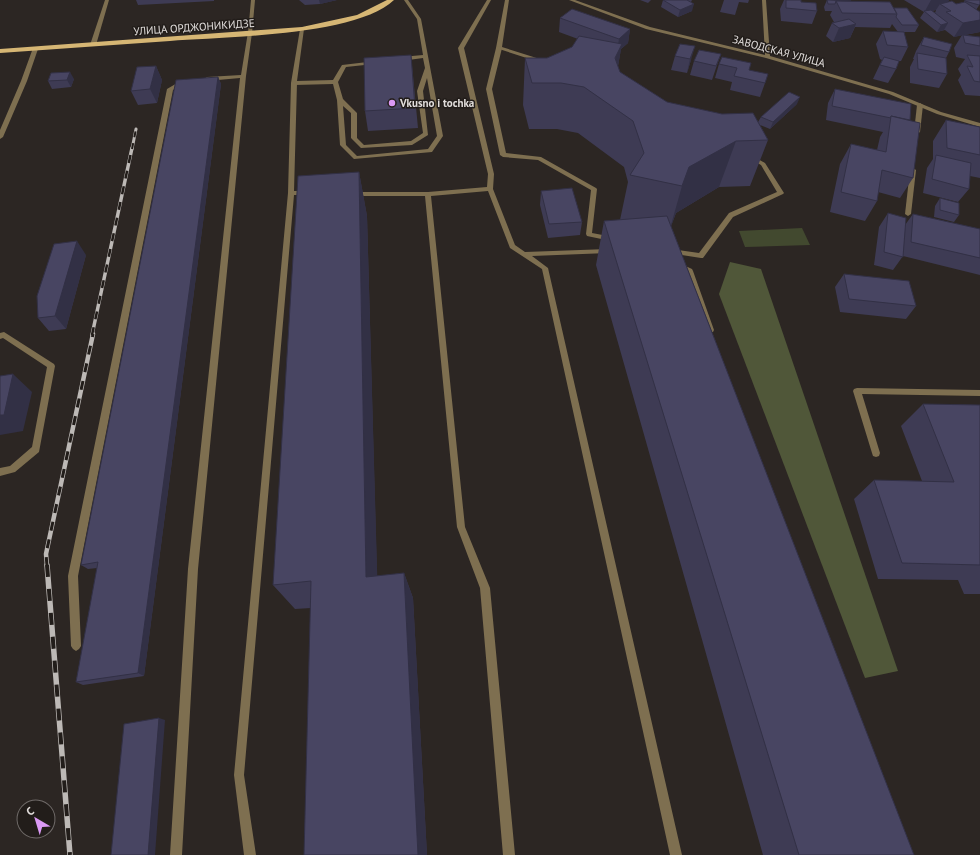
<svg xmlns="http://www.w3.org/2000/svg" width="980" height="855" viewBox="0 0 980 855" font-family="'PT Sans',sans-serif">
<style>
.green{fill:#42492f}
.forest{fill:#505739}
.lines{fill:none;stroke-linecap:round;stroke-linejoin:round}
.service{fill:#7e6f50;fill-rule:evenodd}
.minor{fill:#7e6f50;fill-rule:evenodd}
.primary{fill:#d6b674;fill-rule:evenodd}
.rail-far3-casing{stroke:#bdb9b6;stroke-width:3}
.rail-far2-casing{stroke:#bdb9b6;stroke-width:3.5}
.rail-far1-casing{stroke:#bdb9b6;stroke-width:4.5}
.rail-casing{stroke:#bdb9b6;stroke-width:5.5}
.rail-far3{stroke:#221d1a;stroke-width:2;stroke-dasharray:6;stroke-linecap:butt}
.rail-far2{stroke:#221d1a;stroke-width:2.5;stroke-dasharray:8;stroke-linecap:butt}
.rail-far1{stroke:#221d1a;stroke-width:3;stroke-dasharray:9;stroke-linecap:butt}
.rail{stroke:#221d1a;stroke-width:4;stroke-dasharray:12;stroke-linecap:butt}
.wall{fill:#3e3b54;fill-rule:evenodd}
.shaded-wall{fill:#323045}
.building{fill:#484562;stroke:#323045}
.poi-dot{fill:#db99f5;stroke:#221d1a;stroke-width:1.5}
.labels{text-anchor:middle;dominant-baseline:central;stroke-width:3;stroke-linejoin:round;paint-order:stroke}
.far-street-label{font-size:11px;fill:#e2dedc;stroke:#221d1a}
.far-poi-label{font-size:11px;font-weight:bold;fill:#e2dedc;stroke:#221d1a;text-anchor:start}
</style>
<rect width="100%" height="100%" fill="#2c2623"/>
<polygon class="green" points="802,228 810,245 745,247 739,231"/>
<polygon class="forest" points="730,262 761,269 898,671 865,678 719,294"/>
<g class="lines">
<g class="service">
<polygon points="105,0 109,0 96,45 91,46 90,45"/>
<path d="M 404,0 L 408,0 L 421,19 L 443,136 L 432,152 L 354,159 L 340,145 L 337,100 L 333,84 L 294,85 L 291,83 L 300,29 L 302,28 L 304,29 L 297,81 L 333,80 L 342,65 L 376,61 L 376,63 L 374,64 L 346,67 L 338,82 L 343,99 L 357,113 L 357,138 L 364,145 L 411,141 L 423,133 L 417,91 L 425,68 L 423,58 L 401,61 L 398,59 L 401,57 L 423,55 L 417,19 ZM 427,78 L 437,136 L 428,149 L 357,156 L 346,145 L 343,106 L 351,113 L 351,138 L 361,148 L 412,145 L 428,135 L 423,91 Z"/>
<polygon points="505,0 509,0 502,47 543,60 543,62 539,62 496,48"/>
<polygon points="248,32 252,33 246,76 198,569 182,855 170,855 188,569 240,78 207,81 204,79 207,77 241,75"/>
<polygon points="33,48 38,49 27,81 3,137 0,139 0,130 21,81"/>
<polygon points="184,79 186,80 186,82 173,90 78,576 81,646 79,649 76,651 73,649 71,646 68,576 167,89"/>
<polygon points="920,103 923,105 920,132 917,134 914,132 917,105"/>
<polygon points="751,155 765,163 784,193 783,194 733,217 703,258 701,258 669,253 668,251 671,249 699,253 729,213 777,192 761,165 749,158 749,156"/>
<polygon points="913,168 916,170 911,214 908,216 905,214 910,170"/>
<polygon points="4,332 54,364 55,366 39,452 15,472 0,476 0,468 10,466 32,447 47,367 3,338 0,339 0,333"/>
<polygon points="857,388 980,390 980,396 862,394 880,453 879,456 876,457 873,456 872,453 853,391 854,389"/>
</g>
<g class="minor">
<polygon points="251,0 255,0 252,33 250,34 248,33"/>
<polygon points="487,0 491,0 464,48 494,174 493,189 515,245 525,252 608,249 611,251 608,253 532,256 548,268 682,855 670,855 542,269 510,248 488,191 431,196 465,527 490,588 515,855 503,855 480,588 457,527 425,196 352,196 349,194 352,192 428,192 487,187 488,174 458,48"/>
<polygon points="569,0 575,0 650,27 765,55 762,0 766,0 770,56 893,92 941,112 980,123 980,127 937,114 889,94 766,58 646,29"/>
<polygon points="499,46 502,48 492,89 506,153 541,157 596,188 597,189 592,233 613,237 613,241 611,241 587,236 586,234 591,190 538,160 503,157 500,155 486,89 496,48"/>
<polygon points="294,81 297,83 294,191 307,191 310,193 307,195 294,195 244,775 256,855 244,855 234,775 288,193 291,83"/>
<polygon points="675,263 679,263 692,269 693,271 714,330 713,332 707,332 706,330 687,272 675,267"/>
</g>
<path class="primary" d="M 387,0 L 394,0 C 357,36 222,37 170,41 C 113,45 57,49 0,53 L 0,49 L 302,27 L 357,15 Z"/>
<g class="rail-far3-casing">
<polyline id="rail-far3" points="132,149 136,129"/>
</g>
<g class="rail-far2-casing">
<polyline id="rail-far2" points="92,335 132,148"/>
</g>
<g class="rail-far1-casing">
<polyline id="rail-far1" points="47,566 46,554 93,334"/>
</g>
<g class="rail-casing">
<polyline id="rail" points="47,565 70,855"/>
</g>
<use href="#rail-far3" class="rail-far3"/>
<use href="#rail-far2" class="rail-far2"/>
<use href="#rail-far1" class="rail-far1"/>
<use href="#rail" class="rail"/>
</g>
<g class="wall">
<polygon points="136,0 214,0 214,1 138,5"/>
<polygon points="299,0 337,0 320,4 305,5"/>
<polygon points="640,0 651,0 648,3"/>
<polygon points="663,0 692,0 691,2 692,11 678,17 661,7"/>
<polygon points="724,0 749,0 748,3 739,2 735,15 720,12"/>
<polygon points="784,0 801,0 801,2 817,11 812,24 781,21 780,9"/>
<polygon points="827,0 894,8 919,25 915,32 901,32 908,47 901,61 899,61 896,69 888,83 873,79 882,60 880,59 876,44 883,31 898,32 892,24 890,28 855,27 850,38 833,42 826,36 832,23 834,22 830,15 832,11 825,11 824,7"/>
<path d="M 904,0 L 949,0 L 947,2 L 956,4 L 964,2 L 965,0 L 980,4 L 976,10 L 980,32 L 965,35 L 980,37 L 980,96 L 965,95 L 958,80 L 961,75 L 958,69 L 965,59 L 956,57 L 954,48 L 962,35 L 954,37 L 945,30 L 937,32 L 920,18 L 924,12 ZM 936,10 L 935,13 L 932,11 Z"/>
<polygon points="560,18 630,29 628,43 621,49 618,66 620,72 667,102 758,122 761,117 797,104 770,129 760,125 768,140 750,186 719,187 676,213 671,226 914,855 763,855 596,265 604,221 620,220 628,182 624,167 578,133 557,129 529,129 523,105 525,58 547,58 572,47 578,39 559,32"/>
<polygon points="924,37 949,52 946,58 947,74 939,88 910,83 910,67 914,59 913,59 916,51"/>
<polygon points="680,44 691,60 687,73 671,70 675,56"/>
<polygon points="721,54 716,68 712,80 690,75 694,61"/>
<polygon points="411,55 418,128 368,131 365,111"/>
<polygon points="719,64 749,70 765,83 760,97 730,90 732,82 715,78"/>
<polygon points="156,66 162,80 157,103 138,105 131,91"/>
<polygon points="218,77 221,84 144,676 83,685 76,682 97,568 88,569 81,565"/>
<polygon points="74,79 71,87 52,89 48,81"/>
<polygon points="835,89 910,120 913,178 900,198 878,192 877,201 865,221 830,212 840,164 851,144 877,150 880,137 883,132 826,120 828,103"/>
<polygon points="946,120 980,127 980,178 970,176 969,189 958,202 923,193 927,168 933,159 933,141"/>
<polygon points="359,172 367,216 377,576 404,573 413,598 427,855 304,855 311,608 295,609 273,585"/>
<polygon points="541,191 582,222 580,235 548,238 540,205"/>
<polygon points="940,198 959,215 954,222 934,217 935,206"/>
<polygon points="888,213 905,225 913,214 980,229 980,275 903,256 893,270 874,265 879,227"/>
<polygon points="86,255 66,329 49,331 38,318"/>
<polygon points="844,274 916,306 906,319 840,312 835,287"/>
<polygon points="923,404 980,405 980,594 964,594 958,580 878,579 854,499 874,480 922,481 901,426"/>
</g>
<g class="shaded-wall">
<polygon points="319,0 337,0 320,4"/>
<polygon points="931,0 949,0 945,7 940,4 936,10 926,12 925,11"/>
<polygon points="694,4 692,11 678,17 680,10"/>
<polygon points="980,20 980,32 954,37 963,23"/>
<polygon points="948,23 944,30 937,32 941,25"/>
<polygon points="856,24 850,38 833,42 839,28"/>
<polygon points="630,29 628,43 621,49 614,90 608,104 619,39"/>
<polygon points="695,46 691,60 687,73 690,59"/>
<polygon points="156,66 162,80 157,103 150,89"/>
<polygon points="70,72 74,79 71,87 67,80"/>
<polygon points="218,77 221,84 144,676 138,673"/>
<polygon points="800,97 797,104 770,129 773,122"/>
<polygon points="736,141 719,187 676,213 669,232 682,186 689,167"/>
<polygon points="359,172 367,216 378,602 366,577"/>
<polygon points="77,241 86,255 66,329 55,316"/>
<polygon points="13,374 32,392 23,431 0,435 0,415"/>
<polygon points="404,573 413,598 427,855 418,855"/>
<polygon points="159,718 165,720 155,855 148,855"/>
</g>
<g class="building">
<polygon points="663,0 687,0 694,4 680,10"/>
<polygon points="786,0 801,0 801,2 816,3 817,11 786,8"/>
<polygon points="827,0 830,0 851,1 836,1 835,4 828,4"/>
<polygon points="965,0 980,0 980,4 979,5 965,1"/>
<polygon points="836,1 890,2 897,14 842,13"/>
<polygon points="952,1 956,4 965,2 980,12 980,20 963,23 946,12 951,11 940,4"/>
<polygon points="894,8 907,8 919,25 902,25 896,17 897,14"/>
<polygon points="572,9 630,29 619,39 560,18"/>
<polygon points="931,10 948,23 941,25 924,11"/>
<polygon points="849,19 856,24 839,28 832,23"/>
<polygon points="883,31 904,32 908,47 887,45"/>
<polygon points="963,35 980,37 980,46 965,43"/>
<polygon points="579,36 622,44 615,58 620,72 667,102 722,114 753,113 768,140 736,141 689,167 682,186 630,175 644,153 633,121 584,87 561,83 532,83 525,58 547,58 572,47"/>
<polygon points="924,37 952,44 949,52 921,45"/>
<polygon points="680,44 695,46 690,59 675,56"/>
<polygon points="699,50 721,54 716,66 694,61"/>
<polygon points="917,53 946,58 947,74 918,69"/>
<polygon points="411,55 415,108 365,111 364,58"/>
<polygon points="967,55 980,56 980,82 974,81 967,66 973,67"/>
<polygon points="722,57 751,63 749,70 768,74 765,83 734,76 737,68 719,64"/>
<polygon points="884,57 899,61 896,69 880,65"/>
<polygon points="156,66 150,89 131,91 137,67"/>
<polygon points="70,72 67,80 48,81 51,73"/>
<polygon points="218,77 138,673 76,682 98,562 81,565 176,80"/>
<polygon points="835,89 911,104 910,120 891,116 891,118 832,106"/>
<polygon points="789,92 800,97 773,122 761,117"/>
<polygon points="891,116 920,123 913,178 882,170 877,201 841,192 851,144 886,152"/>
<polygon points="946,120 980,127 980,155 947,148"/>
<polygon points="936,155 971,163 969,189 932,179"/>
<polygon points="359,172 366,577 404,573 418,855 304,855 311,581 273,585 298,176"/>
<polygon points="572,188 582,222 549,224 541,191"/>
<polygon points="940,198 959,203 959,215 940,210"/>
<polygon points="888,213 906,218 903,257 884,252"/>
<polygon points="913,214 980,229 980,258 911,242"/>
<polygon points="667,216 914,855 799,855 604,221"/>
<polygon points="77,241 55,316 38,318 37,296 54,244"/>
<polygon points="844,274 909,281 916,306 849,299"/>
<polygon points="13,374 4,415 0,415 0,376"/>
<polygon points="923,404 980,405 980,565 902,563 874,480 954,482"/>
<polygon points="159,718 148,855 111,855 124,724"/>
</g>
<circle class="poi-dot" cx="392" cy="103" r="4"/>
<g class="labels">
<g class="far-street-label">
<text transform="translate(194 27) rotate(-4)">УЛИЦА ОРДЖОНИКИДЗЕ</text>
<text transform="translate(779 51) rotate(15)">ЗАВОДСКАЯ УЛИЦА</text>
</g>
<g class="far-poi-label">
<text x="400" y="103">Vkusno i tochka</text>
</g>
</g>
<g transform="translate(36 819) rotate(322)"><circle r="19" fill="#221d1a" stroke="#6f6a68"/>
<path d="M0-3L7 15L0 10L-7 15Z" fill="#db99f5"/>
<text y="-6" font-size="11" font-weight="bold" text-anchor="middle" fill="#e2dedc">С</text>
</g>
</svg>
